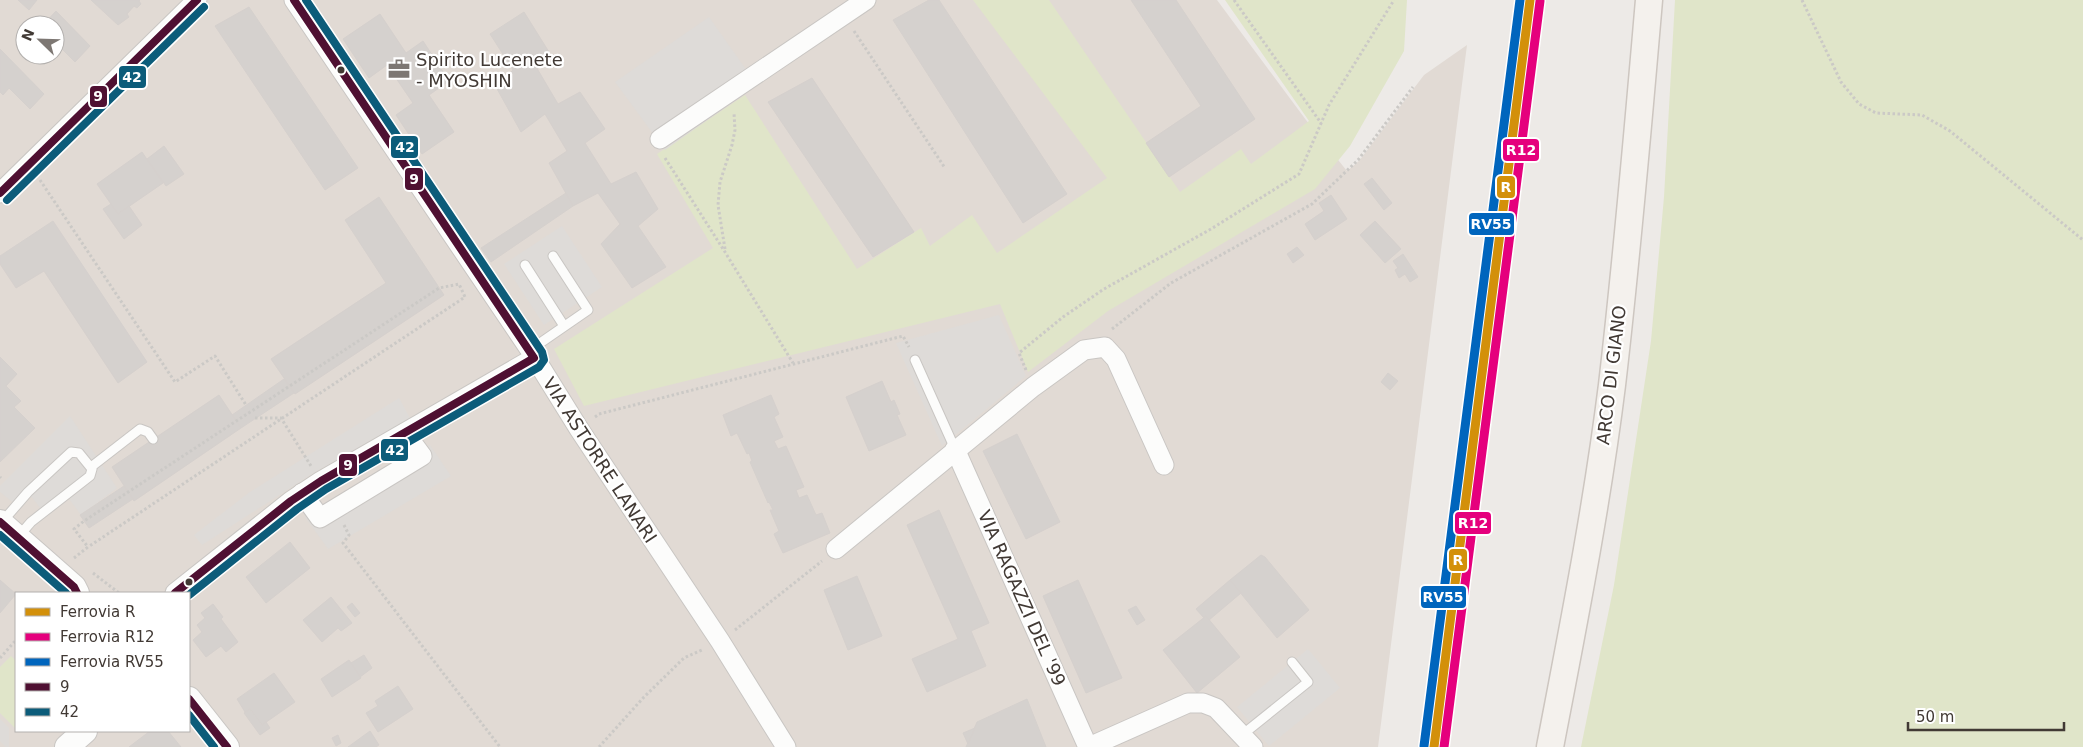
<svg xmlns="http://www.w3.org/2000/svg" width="2083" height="747" viewBox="0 0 2083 747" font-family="'DejaVu Sans',sans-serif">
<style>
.residential{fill:#e1dad4;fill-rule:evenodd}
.green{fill:#e0e5c9}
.parking{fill:#dedbd8}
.building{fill:#d5d1ce;stroke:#d5d0cd}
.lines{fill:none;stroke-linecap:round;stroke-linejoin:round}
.service-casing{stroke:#c9c6c3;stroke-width:11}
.minor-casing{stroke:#c9c6c3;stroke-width:21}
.tertiary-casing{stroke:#c9c6c3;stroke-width:26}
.secondary-casing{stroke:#cdc6c0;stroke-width:29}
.path{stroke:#cbc9c6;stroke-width:3;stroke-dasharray:2.5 2.5;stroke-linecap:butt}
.service{stroke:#fcfcfb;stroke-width:9}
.minor{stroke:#fcfcfb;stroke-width:19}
.tertiary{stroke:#fcfcfb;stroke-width:24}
.secondary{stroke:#f4f1ed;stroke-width:26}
.bus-1-casing{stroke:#fff;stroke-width:11}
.bus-2-casing{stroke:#fff;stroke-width:11}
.bus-1{stroke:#4f1032;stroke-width:8}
.bus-2{stroke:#0c5c7a;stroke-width:8}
.rail-1-casing{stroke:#fff;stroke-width:12}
.rail-2-casing{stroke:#fff;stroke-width:12}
.rail-3-casing{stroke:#fff;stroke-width:12}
.rail-1{stroke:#d3900a;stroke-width:9}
.rail-2{stroke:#e5007d;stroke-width:9}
.rail-3{stroke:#0065bd;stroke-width:9}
.bus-dot{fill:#413934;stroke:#fff;stroke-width:2}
.labels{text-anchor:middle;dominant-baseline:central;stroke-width:4.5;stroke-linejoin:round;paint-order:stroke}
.poi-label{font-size:18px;fill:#413934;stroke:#fff;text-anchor:start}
.street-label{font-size:18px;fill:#413934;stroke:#fff}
.line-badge{stroke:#fff;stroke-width:2}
.badge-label{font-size:14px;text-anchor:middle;font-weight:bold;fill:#fff}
</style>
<rect width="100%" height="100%" fill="#edeae7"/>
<path class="residential" d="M 0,0 L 1217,0 L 1306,120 L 1347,171 L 1359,161 L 1424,75 L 1467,45 L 1378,747 L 0,747 ZM 25,25 L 55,25 L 55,55 L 25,55 ZM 16,593 L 189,593 L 189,731 L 16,731 Z"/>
<g class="green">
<polygon points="973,0 1049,0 1180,192 1241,149 1251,164 1309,121 1225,0 1407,0 1404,51 1350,146 1315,189 1108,311 1028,372 1000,304 584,406 554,349 713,248 657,154 745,95 857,269 921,228 930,246 972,215 997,253 1107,178"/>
<polygon points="1675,0 2083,0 2083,747 1581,747 1614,585 1651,341 1664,197"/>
<polygon points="11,656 16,661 16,729 0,713 0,667"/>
</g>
<g class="parking">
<polygon points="709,17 757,85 665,150 615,82"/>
<polygon points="562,226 602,287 544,325 504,264"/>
<polygon points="999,315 1026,376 942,446 896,343"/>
<polygon points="399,398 410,418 315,472 202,545 194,535 250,492"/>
<polygon points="70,416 117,488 81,515 66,495 43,512 28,492 16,505 0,492 0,486"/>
<polygon points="430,445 451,476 328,549 305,517"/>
<polygon points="1308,649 1340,688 1269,746 1237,707"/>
<polygon points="0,719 9,728 9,747 6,747 0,741"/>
</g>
<g class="building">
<polygon points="18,0 37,0 29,10"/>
<polygon points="91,0 140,0 139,1 141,4 137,8 134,6 127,14 129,17 118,25"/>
<polygon points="929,0 939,0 1067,194 1023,223 893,20"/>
<polygon points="1131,0 1176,0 1255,119 1169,177 1146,143 1201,106"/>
<polygon points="249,7 358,168 325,190 215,26"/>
<polygon points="56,11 90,46 75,62 59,46 55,50 55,25 43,25"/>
<polygon points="524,12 549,52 535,65 558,104 580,92 605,129 585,143 611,184 636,172 658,209 638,226 666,267 632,288 601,244 620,224 598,193 573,206 549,163 567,151 545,114 521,132 496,87 513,70 490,34"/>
<polygon points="380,14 406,53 423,41 449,81 429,95 454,132 422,154 396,115 413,103 387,65 369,78 343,39"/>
<polygon points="0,49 44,94 30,109 9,88 3,95 0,92"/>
<polygon points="812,78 914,232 873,257 768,102"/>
<polygon points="164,146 184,174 166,186 147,159"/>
<polygon points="142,152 163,183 118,214 97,184"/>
<polygon points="1372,178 1392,203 1384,210 1364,184"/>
<polygon points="566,193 573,206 491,262 481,248"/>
<polygon points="1331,195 1347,219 1315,240 1305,224 1324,211 1319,203"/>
<polygon points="379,197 444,295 295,394 271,359 386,283 345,220"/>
<polygon points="111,204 118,214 129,206 142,225 124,239 103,209"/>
<polygon points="53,221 147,362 118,383 44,271 16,288 0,264 0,256"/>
<polygon points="1375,221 1401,249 1385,263 1360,235"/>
<polygon points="1297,247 1304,255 1293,263 1287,254"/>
<polygon points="1403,254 1418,277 1410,282 1405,274 1399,278 1395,270 1398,268 1393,261"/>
<polygon points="0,357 17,374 6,386 21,401 14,407 35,428 0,462"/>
<polygon points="1388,373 1398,381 1390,390 1381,382"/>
<polygon points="284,379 294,393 241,428 232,415"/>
<polygon points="882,381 891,402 894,400 900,414 897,415 906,435 869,451 846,397"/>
<polygon points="219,395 241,428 134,501 112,467"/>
<polygon points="771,395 779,414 774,417 783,437 774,441 778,449 786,446 804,487 796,490 799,498 807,495 816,515 822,513 830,533 783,553 774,534 779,531 770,510 773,510 769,502 768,503 750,462 752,461 749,453 747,454 737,433 731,436 723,415"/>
<polygon points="1017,434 1060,522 1026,539 983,451"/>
<polygon points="124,486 133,499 89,528 80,515"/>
<polygon points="939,510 989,623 971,631 986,666 927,692 912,659 958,639 907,525"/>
<polygon points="290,542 310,568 266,603 246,577"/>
<polygon points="1261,555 1265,557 1309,610 1277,638 1230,580"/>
<polygon points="857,576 882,636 848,650 824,590"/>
<polygon points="0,580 16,594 0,613"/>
<polygon points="1078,580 1122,678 1086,693 1043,596"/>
<polygon points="1230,580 1241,593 1209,620 1206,616 1204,618 1196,609"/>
<polygon points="331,597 352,623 341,631 338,628 322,642 303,620"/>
<polygon points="352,603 360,613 355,617 347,607"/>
<polygon points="213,604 223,617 221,619 238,642 226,652 221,646 206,657 193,640 202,632 197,625 205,618 201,613"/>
<polygon points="1136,606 1145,620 1137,625 1128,610"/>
<polygon points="1206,616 1240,657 1197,693 1163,650"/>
<polygon points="364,655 372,668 360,677 351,663"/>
<polygon points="349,660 361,678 332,697 321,679"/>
<polygon points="274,673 295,702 262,725 250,709 245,712 237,699"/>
<polygon points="398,686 413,709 378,732 366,713 378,706 375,701"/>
<polygon points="1027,699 1046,747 966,747 977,722"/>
<polygon points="250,709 262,725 266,722 270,728 260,735 244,713"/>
<polygon points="975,728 968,744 963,733"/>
<polygon points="150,731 168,731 181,747 129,747"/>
<polygon points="370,731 379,745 376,747 348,747"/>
<polygon points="338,735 341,743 336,746 332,738"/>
</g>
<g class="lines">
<g class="service-casing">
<g id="service">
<polyline points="525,265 564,326"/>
<polyline points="530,350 588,310 553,256"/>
<polyline points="915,360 955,449"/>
<polyline points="91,467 140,429 148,432 153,439"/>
<polyline points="2,522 28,492 71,452 79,453 92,469 90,476 31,522 18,537"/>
<polyline points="1242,735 1308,682 1292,662"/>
</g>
</g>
<g class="minor-casing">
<g id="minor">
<polyline points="294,0 530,350 579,429 720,641 786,747"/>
<polyline points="660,139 866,0"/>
<polyline points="0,193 197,0"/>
<polyline points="955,449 1088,747"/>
<polyline points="302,493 320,518 422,456 405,433"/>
<polyline points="836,549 1033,387 1084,350 1105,347 1116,359 1164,465"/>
<polyline points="175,593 291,501 321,481 534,358"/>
<polyline points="1089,747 1188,703 1203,703 1216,708 1253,747"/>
</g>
</g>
<g class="tertiary-casing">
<g id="tertiary">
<polyline points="0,522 74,587 77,593"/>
<polyline points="189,699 227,747"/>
<polyline points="67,747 85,731"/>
</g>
</g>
<g class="secondary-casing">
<path id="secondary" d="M 1550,747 C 1573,627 1597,506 1612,385 C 1627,257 1638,129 1649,0"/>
</g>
<g class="path">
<polyline points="1234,0 1321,123"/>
<polyline points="1802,0 1841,82 1859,104 1876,113 1922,115 1950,131 2083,240"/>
<polyline points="854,31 945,168"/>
<polyline points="665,158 725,252 793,363"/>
<polyline points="40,180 175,382 215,356 246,405"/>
<polyline points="725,249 718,205 720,182 732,145 735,130 734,113"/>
<polyline points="1112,329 1171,283 1312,204 1358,160 1413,87"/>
<polyline points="1026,370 1019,353 1063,317 1104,289 1211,229 1299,174 1329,105 1394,0"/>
<polyline points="595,417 599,414 903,336 909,347"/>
<polyline points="255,418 281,418 311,466"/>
<polyline points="0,477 1,478"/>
<polyline points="344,525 349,535 343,543 500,747"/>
<polyline points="74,558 88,547 74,529 84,521 439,288 459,284 465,297 88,547"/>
<polyline points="93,573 119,593"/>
<polyline points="735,630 822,561"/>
<polyline points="0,658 16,640"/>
<polyline points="599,747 644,697 684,658 702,650"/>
</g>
<use href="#service" class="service"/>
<use href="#minor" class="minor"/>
<use href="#tertiary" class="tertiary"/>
<use href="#secondary" class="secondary"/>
<g class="bus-1-casing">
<g id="bus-1">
<polyline points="0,193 197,0"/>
<polyline points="0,522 74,587 77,593"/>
<polyline points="175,593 291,501 321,481 534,358 294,0"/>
<polyline points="189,699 227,747"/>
</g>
</g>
<g class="bus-2-casing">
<g id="bus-2">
<polyline points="7,200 204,7"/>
<polyline points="0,535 66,593"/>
<polyline points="189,595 297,509 326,489 539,367 544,360 542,352 306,0"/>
<polyline points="189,715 214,747"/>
</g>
</g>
<use href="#bus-1" class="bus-1"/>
<use href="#bus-2" class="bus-2"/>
<g class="rail-1-casing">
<polyline id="rail-1" points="1434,747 1530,0"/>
</g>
<g class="rail-2-casing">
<polyline id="rail-2" points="1444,747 1540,1"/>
</g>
<g class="rail-3-casing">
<polyline id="rail-3" points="1424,746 1520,0"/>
</g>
<use href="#rail-1" class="rail-1"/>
<use href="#rail-2" class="rail-2"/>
<use href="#rail-3" class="rail-3"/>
</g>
<defs>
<g id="office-bare" transform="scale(1.725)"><path d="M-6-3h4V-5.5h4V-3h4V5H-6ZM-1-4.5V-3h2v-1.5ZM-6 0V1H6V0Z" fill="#7d7773" stroke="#fff" stroke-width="2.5" paint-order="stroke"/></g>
</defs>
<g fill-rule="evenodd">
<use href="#office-bare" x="399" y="69"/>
</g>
<g class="bus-dot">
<circle cx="341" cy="70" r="4.5"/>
<circle cx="189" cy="582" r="4.5"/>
</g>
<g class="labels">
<g class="poi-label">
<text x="416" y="59">Spirito Lucenete<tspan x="416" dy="21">- MYOSHIN</tspan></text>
</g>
<g class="street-label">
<text transform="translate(1611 375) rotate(-83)">ARCO DI GIANO</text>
<text transform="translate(600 460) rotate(57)">VIA ASTORRE LANARI</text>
<text transform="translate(1022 598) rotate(66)">VIA RAGAZZI DEL '99</text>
</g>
</g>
<g class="line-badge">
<rect x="118" y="65" width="29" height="24" rx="5" fill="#0c5c7a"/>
<rect x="89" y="85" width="19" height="23" rx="5" fill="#4f1032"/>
<rect x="390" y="135" width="29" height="24" rx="5" fill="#0c5c7a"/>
<rect x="1502" y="138" width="38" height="24" rx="5" fill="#e5007d"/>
<rect x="404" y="167" width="20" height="24" rx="5" fill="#4f1032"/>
<rect x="1496" y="175" width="20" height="24" rx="5" fill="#d3900a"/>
<rect x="1468" y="212" width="47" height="24" rx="5" fill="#0065bd"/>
<rect x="380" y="438" width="29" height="24" rx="5" fill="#0c5c7a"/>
<rect x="338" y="453" width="20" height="24" rx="5" fill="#4f1032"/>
<rect x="1454" y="511" width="38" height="24" rx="5" fill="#e5007d"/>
<rect x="1448" y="548" width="20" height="24" rx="5" fill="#d3900a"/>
<rect x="1420" y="585" width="47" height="24" rx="5" fill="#0065bd"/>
</g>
<g class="badge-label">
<text x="132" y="82">42</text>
<text x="98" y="101">9</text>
<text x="405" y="152">42</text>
<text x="1521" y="155">R12</text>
<text x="414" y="184">9</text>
<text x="1506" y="192">R</text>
<text x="1491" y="229">RV55</text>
<text x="395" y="455">42</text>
<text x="348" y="470">9</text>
<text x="1473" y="528">R12</text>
<text x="1458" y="565">R</text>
<text x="1443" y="602">RV55</text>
</g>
<rect x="15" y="592" width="175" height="140" fill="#ffffff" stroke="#b3b0ae"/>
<rect x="25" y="608" width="25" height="8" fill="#d3900a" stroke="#b3b0ae"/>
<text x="60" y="617" font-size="15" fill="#413934">Ferrovia R</text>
<rect x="25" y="633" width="25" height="8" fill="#e5007d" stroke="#b3b0ae"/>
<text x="60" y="642" font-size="15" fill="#413934">Ferrovia R12</text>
<rect x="25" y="658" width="25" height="8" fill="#0065bd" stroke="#b3b0ae"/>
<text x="60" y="667" font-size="15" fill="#413934">Ferrovia RV55</text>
<rect x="25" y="683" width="25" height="8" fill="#4f1032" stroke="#b3b0ae"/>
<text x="60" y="692" font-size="15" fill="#413934">9</text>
<rect x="25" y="708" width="25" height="8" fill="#0c5c7a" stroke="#b3b0ae"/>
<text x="60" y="717" font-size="15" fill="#413934">42</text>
<g transform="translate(40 40) rotate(293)"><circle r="24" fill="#ffffff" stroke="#b3b0ae"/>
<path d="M0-4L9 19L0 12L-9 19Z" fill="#7d7773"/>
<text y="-8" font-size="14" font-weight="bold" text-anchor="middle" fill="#413934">N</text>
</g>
<path d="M1908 722v8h156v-8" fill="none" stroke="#413934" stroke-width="2.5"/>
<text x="1916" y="722" font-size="15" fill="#413934" stroke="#ffffff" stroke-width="4" paint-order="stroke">50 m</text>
</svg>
